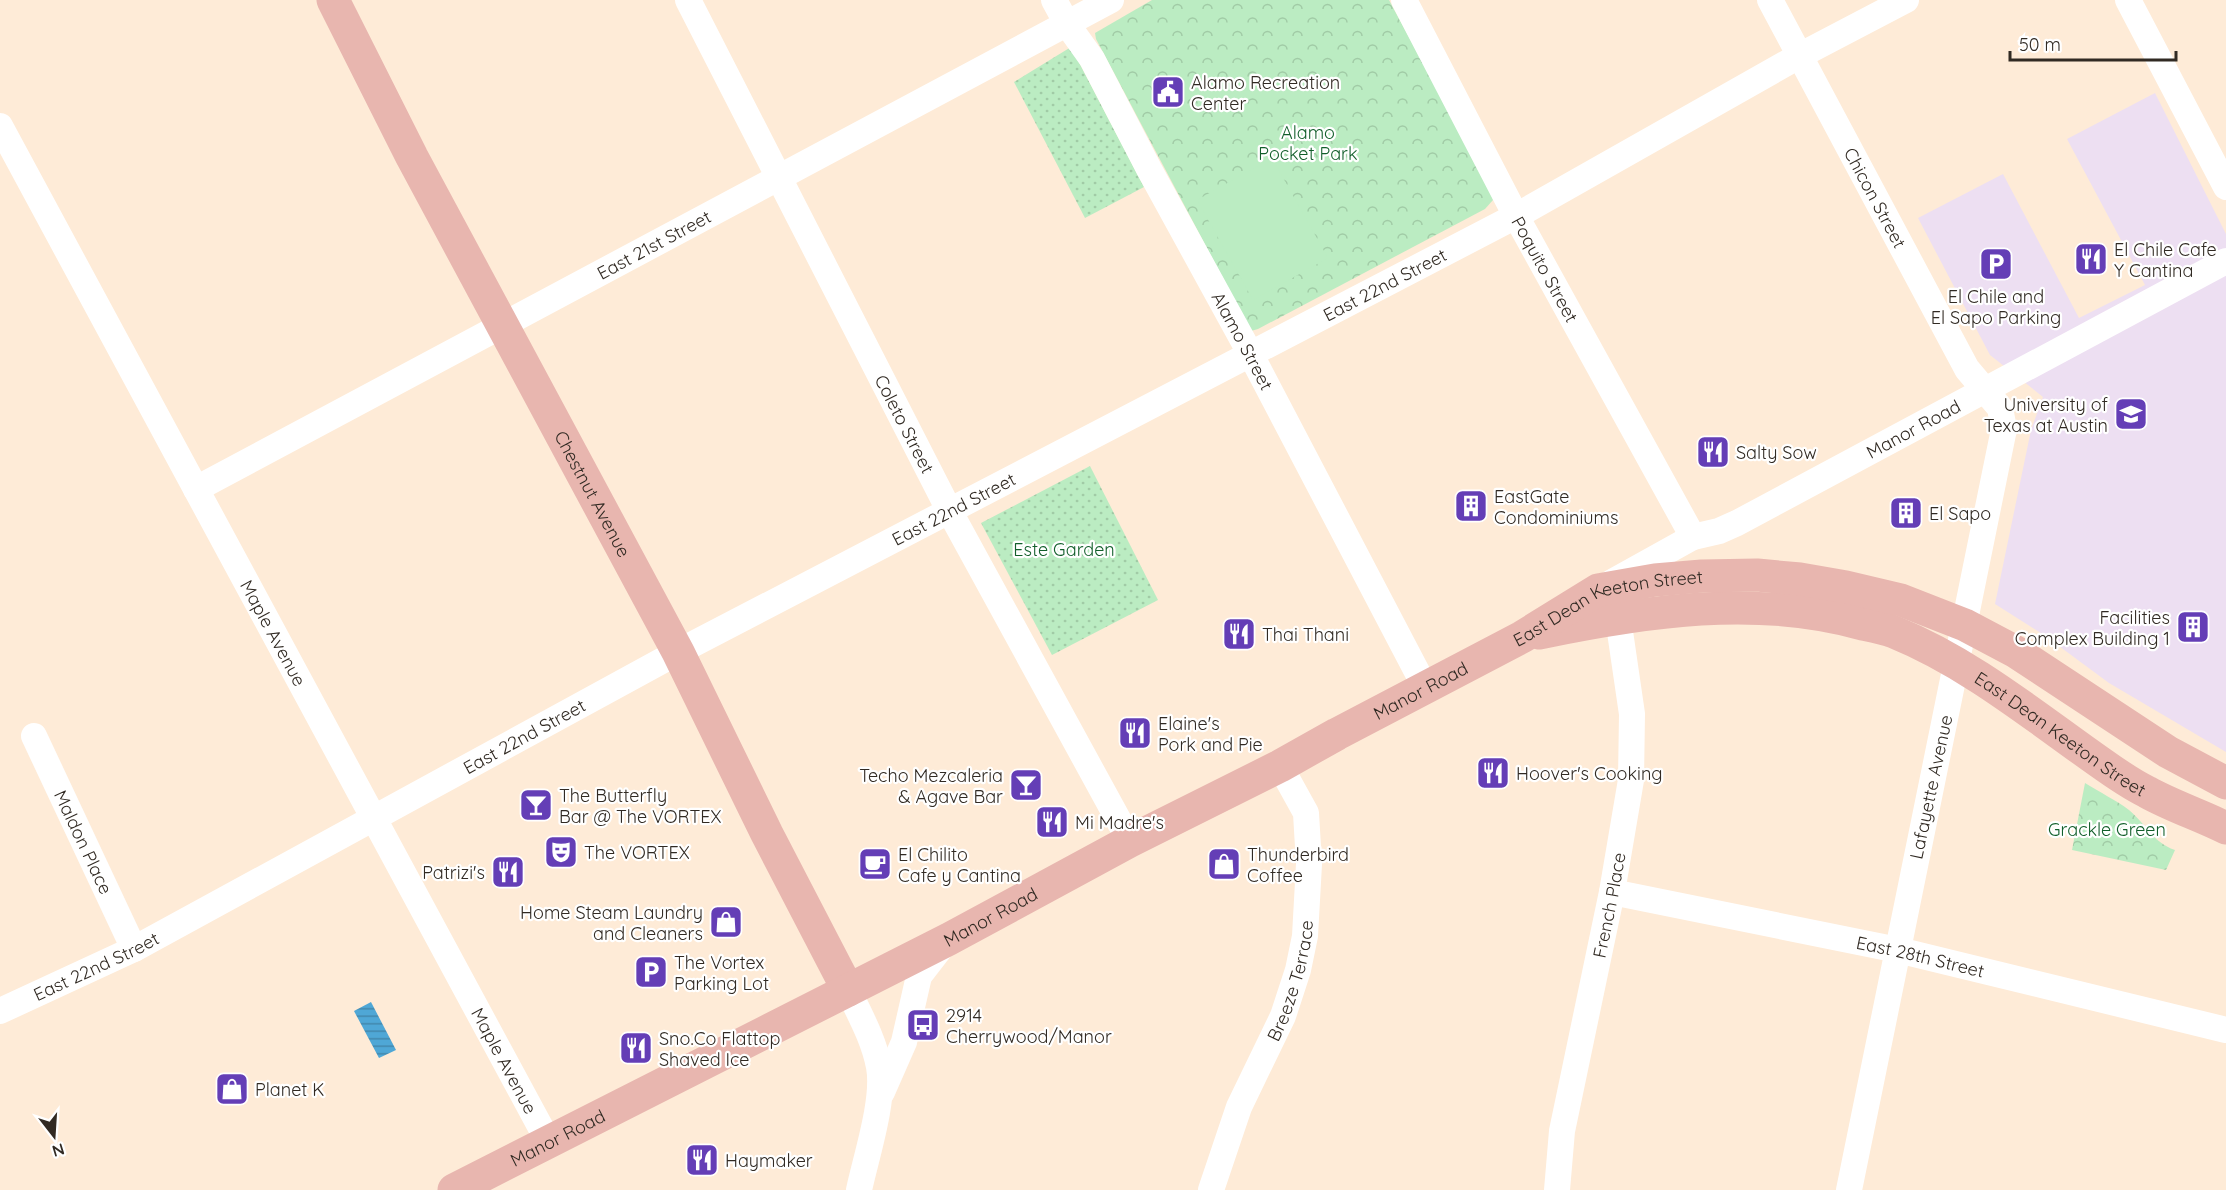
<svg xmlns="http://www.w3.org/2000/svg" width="2226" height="1190" viewBox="0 0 2226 1190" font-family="Quicksand,sans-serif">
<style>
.education{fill:#eddff2}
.grass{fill:url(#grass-dots)}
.park{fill:url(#park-crowns)}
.pitch{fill:#bbecc2}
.water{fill:url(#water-rules)}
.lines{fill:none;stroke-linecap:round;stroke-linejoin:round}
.minor{stroke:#fff;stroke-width:26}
.major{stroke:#e8b6af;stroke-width:33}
.labels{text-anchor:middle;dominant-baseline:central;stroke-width:4.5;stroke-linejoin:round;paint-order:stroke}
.poi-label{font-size:18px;fill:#312a23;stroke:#fff;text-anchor:start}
.park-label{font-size:18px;fill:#125f2b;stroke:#fff}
.street-label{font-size:18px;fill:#312a23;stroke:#fff}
</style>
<defs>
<pattern id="grass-dots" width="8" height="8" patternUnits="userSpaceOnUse" patternTransform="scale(1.5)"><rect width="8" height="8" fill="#bbecc2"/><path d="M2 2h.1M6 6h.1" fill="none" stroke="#a1cba6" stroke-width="1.8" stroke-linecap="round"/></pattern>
<pattern id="park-crowns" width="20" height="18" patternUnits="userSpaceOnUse" patternTransform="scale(1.5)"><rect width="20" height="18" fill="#bbecc2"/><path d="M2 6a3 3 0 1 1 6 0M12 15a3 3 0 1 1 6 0" fill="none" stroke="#a1cba6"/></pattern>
<pattern id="water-rules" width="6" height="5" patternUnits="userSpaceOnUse" patternTransform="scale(1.5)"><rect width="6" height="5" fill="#4fa7d6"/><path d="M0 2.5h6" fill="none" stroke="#4288ad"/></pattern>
</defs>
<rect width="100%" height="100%" fill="#feebd7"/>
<polygon class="education" points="2155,93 2226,234 2226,752 2109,683 2044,635 1995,604 2031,430 2043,397 1990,355 1918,218 2003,174 2079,318 2145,285 2067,139"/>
<g class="grass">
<polygon points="1071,47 1144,187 1085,218 1014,82"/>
<polygon points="1090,466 1158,600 1052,655 981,523"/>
</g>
<g class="park">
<polygon points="1152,0 1389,0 1491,189 1493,200 1485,209 1258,329 1251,331 1096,39 1095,33"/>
<path d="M 2085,783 C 2099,792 2116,800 2129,810 C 2146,824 2152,842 2175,850 L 2166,870 L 2072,850 Z"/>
</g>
<polygon class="pitch" points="1272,158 1328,258 1253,300 1197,200"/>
<polygon class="water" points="371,1002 396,1050 379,1058 354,1011"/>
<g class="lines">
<g class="minor">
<path id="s1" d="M 688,0 L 950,512 L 1130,841"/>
<path id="s2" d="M 1054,0 L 1067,24 L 1092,59 L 1149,169 L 1251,355 L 1425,687"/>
<path id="s3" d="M 1404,0 L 1516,216 L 1693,537"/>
<path id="s4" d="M 1770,0 L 1967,369 L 2000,408 L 2004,429 L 1849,1190"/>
<polyline points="2128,0 2226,187"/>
<path id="s5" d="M 0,126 L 548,1141"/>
<path id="s6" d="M 196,489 L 1111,0"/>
<path id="s7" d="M 1612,582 L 1693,537 L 1719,531 L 1737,523 L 2226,261"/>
<path id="s8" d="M 34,736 L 134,949"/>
<path id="s9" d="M 1612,892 L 1898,950 L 2226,1030"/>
<path d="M 848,990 C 860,1015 874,1040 879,1067 C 885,1100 866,1157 859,1190"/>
<path id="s10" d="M 0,1011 L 134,949 L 678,652 L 1516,216 L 1799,56 L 1906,0"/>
<polyline points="882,1092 904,1042 919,976 943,945"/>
<path id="s11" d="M 1211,1190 L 1239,1107 L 1283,1016 L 1298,970 L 1305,936 L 1309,864 L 1306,813 L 1280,766"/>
<path id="s12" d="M 1557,1190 L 1562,1131 L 1612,892 L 1631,780 L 1632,714 L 1618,618"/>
</g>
<g class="major">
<path id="s13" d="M 333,0 L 412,157 L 678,652 L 767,834 L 848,990"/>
<path id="s14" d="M 1539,633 C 1645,611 1757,594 1863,624 C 1873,626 1884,628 1894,632 C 1970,663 2034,716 2101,763 C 2115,773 2131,784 2147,792 C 2172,806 2200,815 2226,828"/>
<path id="s15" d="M 454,1190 L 949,939 L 1130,841 L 1280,766 L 1337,734 L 1522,637 L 1598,590 L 1655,580 L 1702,576 L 1757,575 L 1800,579 L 1846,587 L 1901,600 L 1965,625 L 2016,652 L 2168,752 L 2226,783"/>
</g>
</g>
<defs>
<g id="civic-square" transform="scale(1.725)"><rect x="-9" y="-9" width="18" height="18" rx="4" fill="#643eb6" stroke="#fff"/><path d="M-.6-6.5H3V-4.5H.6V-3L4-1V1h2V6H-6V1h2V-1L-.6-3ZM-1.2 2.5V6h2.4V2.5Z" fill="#fff"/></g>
<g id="restaurant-square" transform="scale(1.725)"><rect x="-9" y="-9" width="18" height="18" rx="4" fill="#643eb6" stroke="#fff"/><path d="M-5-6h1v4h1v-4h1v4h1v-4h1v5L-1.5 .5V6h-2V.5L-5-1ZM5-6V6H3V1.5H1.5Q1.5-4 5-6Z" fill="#fff"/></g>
<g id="parking-square" transform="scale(1.725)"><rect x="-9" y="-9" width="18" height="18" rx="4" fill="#643eb6" stroke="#fff"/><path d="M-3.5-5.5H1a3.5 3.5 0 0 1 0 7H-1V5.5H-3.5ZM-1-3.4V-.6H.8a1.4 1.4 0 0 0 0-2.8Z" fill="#fff"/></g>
<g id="university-square" transform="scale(1.725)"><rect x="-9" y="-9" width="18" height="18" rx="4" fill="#643eb6" stroke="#fff"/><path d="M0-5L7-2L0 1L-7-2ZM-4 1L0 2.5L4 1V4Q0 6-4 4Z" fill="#fff"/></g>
<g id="building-square" transform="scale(1.725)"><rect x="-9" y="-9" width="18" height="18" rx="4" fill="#643eb6" stroke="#fff"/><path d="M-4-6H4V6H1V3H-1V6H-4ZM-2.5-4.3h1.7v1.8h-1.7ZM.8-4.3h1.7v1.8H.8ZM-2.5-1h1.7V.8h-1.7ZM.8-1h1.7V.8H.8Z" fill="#fff"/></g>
<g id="bar-square" transform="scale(1.725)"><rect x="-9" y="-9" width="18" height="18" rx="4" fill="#643eb6" stroke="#fff"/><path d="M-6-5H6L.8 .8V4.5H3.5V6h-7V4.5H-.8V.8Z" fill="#fff"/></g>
<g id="theatre-square" transform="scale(1.725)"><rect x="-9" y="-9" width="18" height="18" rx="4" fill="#643eb6" stroke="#fff"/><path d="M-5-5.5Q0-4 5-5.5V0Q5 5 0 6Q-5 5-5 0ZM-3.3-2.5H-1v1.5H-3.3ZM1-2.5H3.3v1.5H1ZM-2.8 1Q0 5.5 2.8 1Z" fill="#fff"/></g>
<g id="cafe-square" transform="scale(1.725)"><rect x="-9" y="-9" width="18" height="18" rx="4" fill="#643eb6" stroke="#fff"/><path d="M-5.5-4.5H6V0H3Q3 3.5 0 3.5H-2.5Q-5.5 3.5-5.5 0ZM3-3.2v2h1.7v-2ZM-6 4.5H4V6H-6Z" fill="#fff"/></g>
<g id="shop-square" transform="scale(1.725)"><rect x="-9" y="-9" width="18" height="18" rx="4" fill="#643eb6" stroke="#fff"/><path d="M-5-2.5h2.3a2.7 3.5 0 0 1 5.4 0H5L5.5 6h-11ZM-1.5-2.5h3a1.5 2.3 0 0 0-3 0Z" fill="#fff"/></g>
<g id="bus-square" transform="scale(1.725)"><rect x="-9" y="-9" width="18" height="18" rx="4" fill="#643eb6" stroke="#fff"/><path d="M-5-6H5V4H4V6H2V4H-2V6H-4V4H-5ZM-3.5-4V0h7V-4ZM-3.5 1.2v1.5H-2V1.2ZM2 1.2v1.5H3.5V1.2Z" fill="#fff"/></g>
</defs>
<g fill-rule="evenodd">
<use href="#civic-square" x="1168" y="92"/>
<use href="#restaurant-square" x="2091" y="259"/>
<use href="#parking-square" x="1996" y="264"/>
<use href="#university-square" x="2131" y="414"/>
<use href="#restaurant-square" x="1713" y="452"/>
<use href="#building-square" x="1471" y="506"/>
<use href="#building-square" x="1906" y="513"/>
<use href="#building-square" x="2193" y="627"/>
<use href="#restaurant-square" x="1239" y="634"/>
<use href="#restaurant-square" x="1135" y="733"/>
<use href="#restaurant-square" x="1493" y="773"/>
<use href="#bar-square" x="1026" y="785"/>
<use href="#bar-square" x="536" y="805"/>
<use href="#restaurant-square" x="1052" y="822"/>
<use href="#theatre-square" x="561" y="852"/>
<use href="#cafe-square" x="875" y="864"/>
<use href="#shop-square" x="1224" y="864"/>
<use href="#restaurant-square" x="508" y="872"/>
<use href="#shop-square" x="726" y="922"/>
<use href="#parking-square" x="651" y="972"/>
<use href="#bus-square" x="923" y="1025"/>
<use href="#restaurant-square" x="636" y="1048"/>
<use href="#shop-square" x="232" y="1089"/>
<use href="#restaurant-square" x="702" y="1160"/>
</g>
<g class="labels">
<g class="poi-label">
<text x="1191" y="82">Alamo Recreation<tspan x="1191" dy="21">Center</tspan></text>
<text x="2114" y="249">El Chile Cafe<tspan x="2114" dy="21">Y Cantina</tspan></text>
<text x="1996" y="296" text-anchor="middle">El Chile and<tspan x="1996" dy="21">El Sapo Parking</tspan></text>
<text x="2108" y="404" text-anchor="end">University of<tspan x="2108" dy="21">Texas at Austin</tspan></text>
<text x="1736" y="452">Salty Sow</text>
<text x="1494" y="496">EastGate<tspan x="1494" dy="21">Condominiums</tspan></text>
<text x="1929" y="513">El Sapo</text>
<text x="2170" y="617" text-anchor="end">Facilities<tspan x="2170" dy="21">Complex Building 1</tspan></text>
<text x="1262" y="634">Thai Thani</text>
<text x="1158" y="723">Elaine's<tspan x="1158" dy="21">Pork and Pie</tspan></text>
<text x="1516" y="773">Hoover's Cooking</text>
<text x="1003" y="775" text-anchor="end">Techo Mezcaleria<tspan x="1003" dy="21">&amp; Agave Bar</tspan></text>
<text x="559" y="795">The Butterfly<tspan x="559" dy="21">Bar @ The VORTEX</tspan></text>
<text x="1075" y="822">Mi Madre's</text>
<text x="584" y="852">The VORTEX</text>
<text x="898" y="854">El Chilito<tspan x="898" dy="21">Cafe y Cantina</tspan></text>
<text x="1247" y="854">Thunderbird<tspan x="1247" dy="21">Coffee</tspan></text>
<text x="485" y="872" text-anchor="end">Patrizi's</text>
<text x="703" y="912" text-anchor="end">Home Steam Laundry<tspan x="703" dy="21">and Cleaners</tspan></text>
<text x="674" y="962">The Vortex<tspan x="674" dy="21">Parking Lot</tspan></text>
<text x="946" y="1015">2914<tspan x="946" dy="21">Cherrywood/Manor</tspan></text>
<text x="659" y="1038">Sno.Co Flattop<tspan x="659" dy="21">Shaved Ice</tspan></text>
<text x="255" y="1089">Planet K</text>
<text x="725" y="1160">Haymaker</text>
</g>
<g class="park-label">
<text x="1308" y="132">Alamo<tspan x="1308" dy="21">Pocket Park</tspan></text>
<text x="1064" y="549">Este Garden</text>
<text x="2107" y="829">Grackle Green</text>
</g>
<g class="street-label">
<text stroke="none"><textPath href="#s4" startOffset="224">Chicon Street</textPath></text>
<text stroke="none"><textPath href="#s6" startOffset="519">East 21st Street</textPath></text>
<text stroke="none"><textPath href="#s3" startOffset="304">Poquito Street</textPath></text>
<text stroke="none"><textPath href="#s10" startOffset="1564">East 22nd Street</textPath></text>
<text stroke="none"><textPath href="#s2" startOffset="390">Alamo Street</textPath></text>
<text stroke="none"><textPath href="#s1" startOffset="476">Coleto Street</textPath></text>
<text stroke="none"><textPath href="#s7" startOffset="339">Manor Road</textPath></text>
<text stroke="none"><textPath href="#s13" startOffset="558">Chestnut Avenue</textPath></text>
<text stroke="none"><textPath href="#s10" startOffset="1078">East 22nd Street</textPath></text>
<text stroke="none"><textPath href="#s15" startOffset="1296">East Dean Keeton Street</textPath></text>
<text stroke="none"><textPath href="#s5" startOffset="576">Maple Avenue</textPath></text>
<text stroke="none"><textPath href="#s15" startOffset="1088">Manor Road</textPath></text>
<text stroke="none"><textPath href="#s14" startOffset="555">East Dean Keeton Street</textPath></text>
<text stroke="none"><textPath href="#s10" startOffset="592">East 22nd Street</textPath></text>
<text transform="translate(1931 787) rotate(-78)">Lafayette Avenue</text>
<text stroke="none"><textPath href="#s8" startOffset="117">Maldon Place</textPath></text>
<text stroke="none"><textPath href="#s12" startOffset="290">French Place</textPath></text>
<text stroke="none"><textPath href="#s15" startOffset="602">Manor Road</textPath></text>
<text stroke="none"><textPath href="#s9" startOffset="315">East 28th Street</textPath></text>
<text stroke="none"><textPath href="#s10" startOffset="106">East 22nd Street</textPath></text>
<text stroke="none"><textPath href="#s11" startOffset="225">Breeze Terrace</textPath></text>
<text stroke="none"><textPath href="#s5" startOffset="1062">Maple Avenue</textPath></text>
<text stroke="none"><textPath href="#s15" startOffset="116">Manor Road</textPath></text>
</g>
</g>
<g transform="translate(54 1136) rotate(163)" stroke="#ffffff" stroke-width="4.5" paint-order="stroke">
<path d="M0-4.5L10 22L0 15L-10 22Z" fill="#312a23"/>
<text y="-9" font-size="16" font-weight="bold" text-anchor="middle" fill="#312a23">N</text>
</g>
<path d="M2010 51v9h166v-9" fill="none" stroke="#312a23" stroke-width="3"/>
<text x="2019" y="51" font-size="18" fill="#312a23" stroke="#ffffff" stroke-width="4.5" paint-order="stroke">50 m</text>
</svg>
